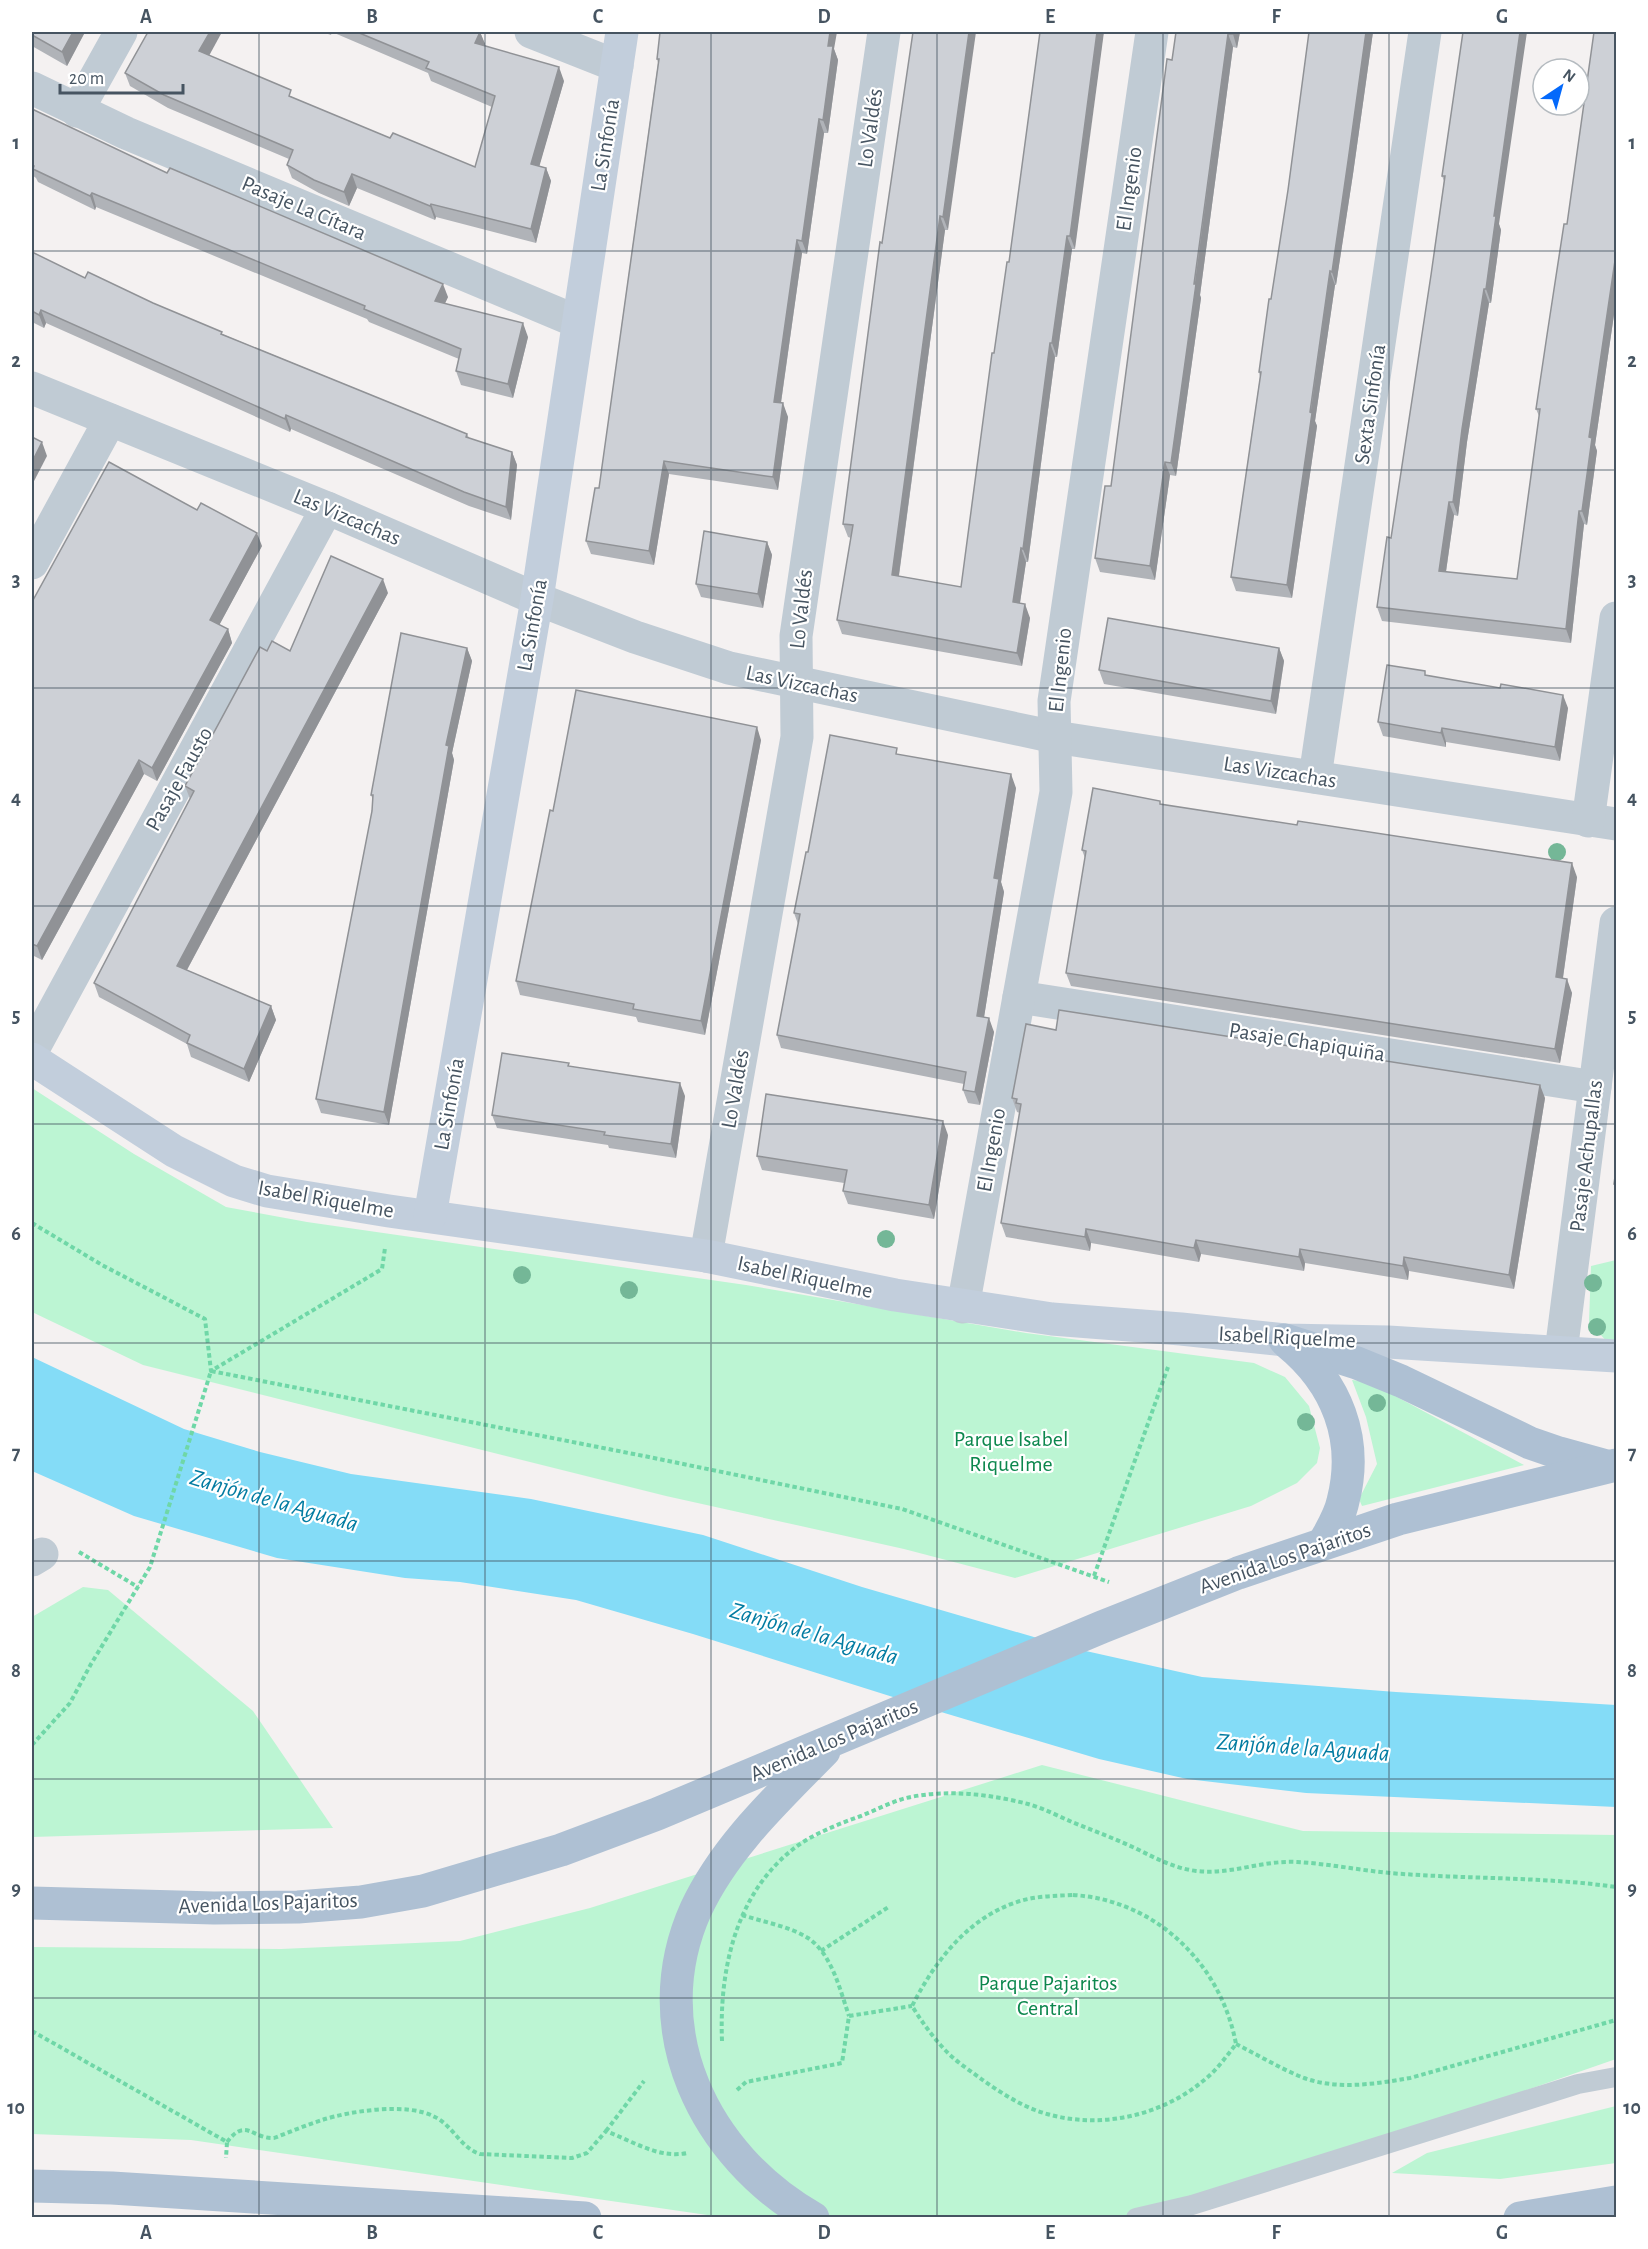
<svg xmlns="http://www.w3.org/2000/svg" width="1648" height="2249" viewBox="0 0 1648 2249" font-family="'Alegreya Sans',sans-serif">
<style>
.green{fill:#bcf5d3}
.water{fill:#84dcf7}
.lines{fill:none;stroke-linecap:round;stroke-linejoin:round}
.path{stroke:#6fd7a7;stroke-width:4;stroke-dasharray:4.5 3;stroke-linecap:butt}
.lane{stroke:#c0cbd4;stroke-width:20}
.street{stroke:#c0cbd4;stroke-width:33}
.secondary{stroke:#c2cedc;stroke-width:33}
.primary{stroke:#aec0d3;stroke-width:33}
.tree{fill:#74b797}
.wall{fill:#b0b3b8}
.shaded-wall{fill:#909296}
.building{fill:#cdd0d6;stroke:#909296;stroke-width:1.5}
.grid{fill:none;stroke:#465461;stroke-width:1.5;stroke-opacity:0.55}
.labels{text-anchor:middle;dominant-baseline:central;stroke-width:4.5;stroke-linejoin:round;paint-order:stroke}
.street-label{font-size:22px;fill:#465461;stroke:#fff}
.park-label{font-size:22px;fill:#0c874d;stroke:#fff}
.water-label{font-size:24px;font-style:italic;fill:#037ca2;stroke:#fff}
.neatline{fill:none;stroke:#465461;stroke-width:2}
.grid-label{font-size:20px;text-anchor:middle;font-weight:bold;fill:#465461}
</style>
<rect width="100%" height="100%" fill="#f4f1f1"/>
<g class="green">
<polygon points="32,1088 134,1154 226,1207 307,1222 746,1285 1026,1333 1254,1363 1285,1377 1309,1406 1320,1448 1317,1463 1297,1483 1251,1506 1015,1578 904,1549 666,1496 143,1365 32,1312"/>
<polygon points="1616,1260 1616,1343 1610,1345 1589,1322 1591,1266"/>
<polygon points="1352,1380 1369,1382 1524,1465 1362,1506 1359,1499 1377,1464 1366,1417"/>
<polygon points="83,1587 108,1590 253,1711 333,1828 32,1837 32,1617"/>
<polygon points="1042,1765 1303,1831 1616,1835 1616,2059 1163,2217 721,2217 191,2140 32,2134 32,1947 281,1949 460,1941 590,1908"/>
<polygon points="1616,2106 1616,2163 1500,2179 1392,2173 1427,2153"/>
</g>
<polygon class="water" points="32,1357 184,1429 260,1452 351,1474 531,1499 703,1535 862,1587 1068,1647 1202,1677 1396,1692 1616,1705 1616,1807 1306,1793 1187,1779 1099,1759 931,1709 693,1634 576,1600 460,1582 405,1578 277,1558 134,1516 32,1471"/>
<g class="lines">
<g class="path">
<polyline points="32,1223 102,1265 205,1319 211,1371 382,1269 385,1248"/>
<polyline points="79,1552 138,1587"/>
<polyline points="1094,1576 1168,1367"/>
<polyline points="32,1745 70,1703 91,1664 150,1567 211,1371 649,1457 902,1509 1109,1582"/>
<path d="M 1073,1895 C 1156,1900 1221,1964 1236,2044 C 1226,2057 1216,2071 1203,2081 C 1157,2119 1091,2131 1035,2110 C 1017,2103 1000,2092 984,2081 C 971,2071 956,2062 945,2050 C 932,2036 922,2022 912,2006 C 934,1963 966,1920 1014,1903 C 1033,1896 1053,1896 1073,1895 Z"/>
<path d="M 742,1915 C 763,1922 789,1926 808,1938 C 832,1954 840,1990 849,2016"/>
<polyline points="821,1951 890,1906"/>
<polyline points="32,2031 227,2142 226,2158"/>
<path d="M 722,2041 C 719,1967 737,1886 803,1842 C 821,1831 841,1823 861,1816 C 876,1810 891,1802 906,1798 C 945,1789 990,1794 1028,1804 C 1043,1808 1058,1816 1072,1822 C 1094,1831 1116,1839 1137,1849 C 1157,1859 1174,1868 1196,1871 C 1231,1875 1262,1860 1297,1862 C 1332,1864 1368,1872 1403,1874 C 1474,1879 1546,1877 1616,1887"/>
<path d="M 1236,2044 C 1258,2055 1281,2069 1304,2078 C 1337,2090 1376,2084 1410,2078 L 1616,2020"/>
<polyline points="737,2090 746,2082 842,2063 849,2016 912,2006"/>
<polyline points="606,2131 644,2081"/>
<path d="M 227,2142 C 246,2117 252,2139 274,2138 C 290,2132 306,2125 322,2120 C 350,2111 408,2102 435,2117 C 453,2126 461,2148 480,2154 L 572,2158 L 587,2153 L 606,2131 C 632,2141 659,2159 687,2153"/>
</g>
<polyline class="lane" points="1136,2218 1192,2205 1578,2084 1616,2077"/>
<g class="street">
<polyline points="531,32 617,66"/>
<polyline points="32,88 126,133 578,322"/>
<polyline points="77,111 121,32"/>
<polyline points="32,388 327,508 537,599 635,637 729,668 1055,737 1616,824"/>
<polyline points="32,563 110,420"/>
<polyline points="1315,777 1425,32"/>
<polyline points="1588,821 1616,618"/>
<polyline points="1019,997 1595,1087"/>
<polyline points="32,1051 327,508"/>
<polyline points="706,1256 797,737 796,636 884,32"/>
<polyline points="963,1307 1056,792 1054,701 1152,32"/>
<polyline points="1561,1352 1616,923"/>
<polyline points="32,1560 42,1554"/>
</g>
<g class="secondary">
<polyline points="32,1059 174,1151 234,1181 267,1191 389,1211 706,1256 895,1295 1052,1319 1181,1329 1285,1340 1388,1342 1616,1356"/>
<polyline points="430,1216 537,599 622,32"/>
</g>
<g class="primary">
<polyline points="1285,1340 1357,1363 1401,1381 1530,1443 1559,1453 1606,1466"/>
<path d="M 1288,1343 C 1337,1383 1359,1439 1343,1501 C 1340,1516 1331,1530 1324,1543"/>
<polyline points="32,1903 214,1908 298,1907 361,1902 423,1891 561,1850 657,1814 1102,1627 1238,1573 1398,1519 1616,1465"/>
<polyline points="32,2186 112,2188 585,2218"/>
<path d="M 813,2218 C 704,2156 642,2029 696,1909 C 725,1847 777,1799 824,1751"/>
<polyline points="1520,2218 1616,2202"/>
</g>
</g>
<g class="tree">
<circle cx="1557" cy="852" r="9"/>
<circle cx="886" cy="1239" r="9"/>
<circle cx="522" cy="1275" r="9"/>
<circle cx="1593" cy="1283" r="9"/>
<circle cx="629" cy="1290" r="9"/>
<circle cx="1597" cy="1327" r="9"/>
<circle cx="1377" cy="1403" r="9"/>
<circle cx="1306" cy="1422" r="9"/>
</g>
<g class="wall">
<polygon points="32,32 85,32 67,66 32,46"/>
<polygon points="322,32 480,32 485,44 484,46 564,81 539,166 546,168 551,181 536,243 436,217 435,220 357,188 349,206 319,193 292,178 287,165 289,159 168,108 130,86 125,73 209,55 294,98 390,138 475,167 492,107 431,81 428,73 332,32 331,35"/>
<polygon points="913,32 948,230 945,230 899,576 961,587 994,353 1009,262 1040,32 1075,249 1072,249 1057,357 1055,357 1028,562 1026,562 1020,603 1030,618 1022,666 842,634 837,620 851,538 848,537 843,524"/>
<polygon points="1176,32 1240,32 1237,48 1233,47 1200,295 1201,298 1176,476 1170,475 1155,580 1100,572 1095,558 1111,486"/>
<polygon points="1309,32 1373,32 1353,174 1336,285 1335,285 1315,421 1317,426 1292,598 1236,591 1231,577 1260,377 1259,372 1271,299 1288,190"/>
<polygon points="1463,32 1499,224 1501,230 1491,303 1489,303 1467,442 1458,516 1454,515 1446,572 1517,579 1539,416 1536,409 1567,224 1617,32 1617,294 1595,445 1597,451 1587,525 1584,524 1571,643 1382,621 1377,607 1391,538 1431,275 1444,181 1442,176"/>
<polygon points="834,49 838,60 828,133 824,133 807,254 802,253 781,403 788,417 778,490 669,474 654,565 591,554 586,541 599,488 658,63 657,59"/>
<polygon points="32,108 32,110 167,173 448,297 445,303 528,337 513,398 461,385 456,371 459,359 369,322 367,319 96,207 95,210 38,182 36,178 32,175"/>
<polygon points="32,252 85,278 153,303 222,334 467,434 469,438 512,452 517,465 511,520 469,506 291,429 290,432 46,323 44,328 32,322"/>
<polygon points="767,542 772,555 763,608 701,597 696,584"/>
<polygon points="262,546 219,625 228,629 232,643 157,781 144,774 42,960 32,955 32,602"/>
<polygon points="388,593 187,970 271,1006 276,1020 249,1082 191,1057 187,1044 99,997 94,983 190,799 185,786 267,651 290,651"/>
<polygon points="467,648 472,661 452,753 454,760 389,1125 321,1113 316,1099 372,811 373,800 371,795"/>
<polygon points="1279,648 1284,661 1276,714 1104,684 1099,670"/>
<polygon points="1427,676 1568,708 1560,761 1446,742 1446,747 1383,736 1378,722"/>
<polygon points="761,740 705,1035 638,1022 636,1017 520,995 516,981 553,811"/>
<polygon points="900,755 1016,788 1001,882 1004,892 984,1017 994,1032 980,1105 968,1103 963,1090 964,1084 781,1048 777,1035 798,924 794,913 808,852"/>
<polygon points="1161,804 1577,877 1563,978 1572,993 1560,1063 1071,986 1066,973 1085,858 1082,850"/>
<polygon points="1056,1030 1545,1098 1514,1289 1409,1271 1408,1280 1305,1263 1304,1271 1201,1254 1199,1262 1091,1243 1090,1251 1006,1237 1001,1223 1020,1113 1017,1112 1012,1098"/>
<polygon points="570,1066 685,1096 676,1158 609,1148 608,1145 497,1128 492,1115"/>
<polygon points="948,1135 934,1219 848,1204 843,1191 844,1183 762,1170 757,1156"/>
</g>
<g class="shaded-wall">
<polygon points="73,32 85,32 67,66 62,52"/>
<polygon points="210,32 222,32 204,65 199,51"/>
<polygon points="480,32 485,44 480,57 475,43"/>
<polygon points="830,32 837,32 834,49 838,60 828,133 823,120 828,46"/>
<polygon points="969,32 976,32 948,230 943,217"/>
<polygon points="1097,32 1104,32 1075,249 1070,236"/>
<polygon points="1233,32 1240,32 1237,48 1233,34"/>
<polygon points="1366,32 1373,32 1353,174 1336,285 1332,272"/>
<polygon points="1520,32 1527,32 1499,224 1501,230 1491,303 1486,289 1494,216"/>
<polygon points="1228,34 1233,47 1200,295 1201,298 1176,476 1171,463"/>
<polygon points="559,67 564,81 536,178 531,164"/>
<polygon points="819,119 824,133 807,254 802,241"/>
<polygon points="546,168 551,181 536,243 531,229"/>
<polygon points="352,174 357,188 349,206 344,192"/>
<polygon points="92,193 96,207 95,210 90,196"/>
<polygon points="431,204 436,217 435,220 430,206"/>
<polygon points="940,216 945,230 897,589 892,575"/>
<polygon points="1067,236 1072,249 1057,357 1052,343"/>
<polygon points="797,240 802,253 779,416 774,402"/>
<polygon points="1617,247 1617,294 1595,445 1597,451 1587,525 1582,511 1589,437"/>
<polygon points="1330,271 1335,285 1315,421 1317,426 1292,598 1287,585"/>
<polygon points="443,284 448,297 440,314 435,301"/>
<polygon points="1484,289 1489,303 1467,442 1458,516 1453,502 1462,429"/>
<polygon points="41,310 46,323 44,328 39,315"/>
<polygon points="523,323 528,337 513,398 508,384"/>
<polygon points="1050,343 1055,357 1028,562 1023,549"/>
<polygon points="783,403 788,417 778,490 773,477"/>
<polygon points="286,415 291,429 290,432 285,419"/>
<polygon points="42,442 47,456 32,485 32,462"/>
<polygon points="512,452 517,465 511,520 506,507"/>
<polygon points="664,461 669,474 654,565 649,551"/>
<polygon points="1165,462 1170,475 1155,580 1150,566"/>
<polygon points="1449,502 1454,515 1444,585 1439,571"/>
<polygon points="1579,511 1584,524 1571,643 1566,629"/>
<polygon points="257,533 262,546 215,633 210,620"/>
<polygon points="767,542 772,555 763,608 758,594"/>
<polygon points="1021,548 1026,562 1018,616 1013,602"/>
<polygon points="383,579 388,593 182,979 177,966"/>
<polygon points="1025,604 1030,618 1022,666 1017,653"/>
<polygon points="228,629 232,643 157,781 152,768"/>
<polygon points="467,648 472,661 452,753 454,760 389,1125 384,1112 446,745"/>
<polygon points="1279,648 1284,661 1276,714 1271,701"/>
<polygon points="1563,695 1568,708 1560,761 1555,747"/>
<polygon points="757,727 761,740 705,1035 701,1021"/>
<polygon points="1442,728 1446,742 1446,747 1441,733"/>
<polygon points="139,760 144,774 42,960 37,946"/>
<polygon points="1011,774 1016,788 1001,882 1004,892 982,1030 977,1016 994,878"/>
<polygon points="1572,863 1577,877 1561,991 1556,977"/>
<polygon points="1567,979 1572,993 1560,1063 1555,1049"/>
<polygon points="271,1006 276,1020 249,1082 244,1069"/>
<polygon points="989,1018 994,1032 980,1105 975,1092"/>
<polygon points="680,1083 685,1096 676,1158 671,1144"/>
<polygon points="1540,1085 1545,1098 1514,1289 1509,1275"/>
<polygon points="943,1121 948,1135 934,1219 929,1205"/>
<polygon points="1086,1229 1091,1243 1090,1251 1085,1237"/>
<polygon points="1196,1240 1201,1254 1199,1262 1194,1248"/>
<polygon points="1300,1249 1305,1263 1304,1271 1299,1257"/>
<polygon points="1404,1257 1409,1271 1408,1280 1403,1266"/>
</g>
<g class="building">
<polygon points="32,32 73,32 62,52 32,35"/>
<polygon points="148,32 210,32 199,51 291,90 289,96 390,138 393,133 475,167 495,96 426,68 429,62 357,32 480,32 475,43 559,67 531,164 546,168 531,229 431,204 430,206 352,174 344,192 314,180 287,165 293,150 164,95 125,73"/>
<polygon points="660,32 830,32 828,46 833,46 823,120 819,119 802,241 797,240 774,402 783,403 773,477 664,461 649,551 586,541 595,488 599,488 659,59 657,59"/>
<polygon points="913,32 969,32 943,217 940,216 892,575 961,587 992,353 994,353 1007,262 1009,262 1040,32 1097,32 1070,236 1067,236 1052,343 1050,343 1023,549 1021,548 1013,602 1025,604 1017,653 837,620 853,525 843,524 880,242 882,243"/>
<polygon points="1176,32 1233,32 1233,34 1228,34 1194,284 1196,284 1171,463 1165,462 1150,566 1095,558 1105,486 1111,486 1167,59 1172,60"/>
<polygon points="1309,32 1366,32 1348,161 1332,272 1330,271 1310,412 1312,413 1287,585 1231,577 1261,372 1259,372 1269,299 1271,299 1288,190"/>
<polygon points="1463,32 1520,32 1494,216 1496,216 1486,289 1484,289 1462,429 1453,502 1449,502 1439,571 1517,579 1540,409 1536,409 1547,335 1564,224 1567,224 1594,32 1617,32 1617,247 1589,437 1592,438 1582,511 1579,511 1566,629 1377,607 1387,537 1391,538 1431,275 1445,176 1442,176"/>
<polygon points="32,109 167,173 170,168 443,284 435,301 523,323 508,384 456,371 461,349 364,309 365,306 92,193 90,196 33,169 34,166 32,164"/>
<polygon points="32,252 85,278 88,272 153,303 222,332 221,334 467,434 466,437 512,452 506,507 464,492 286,415 285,419 41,310 39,315 32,311"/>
<polygon points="32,437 42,442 32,462"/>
<polygon points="109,462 197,510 201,503 257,533 210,620 228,629 152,768 139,760 37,946 32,944 32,602"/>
<polygon points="704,531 767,542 758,594 696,584"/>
<polygon points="331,556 383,579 177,966 271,1006 244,1069 187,1043 190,1035 94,983 194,791 185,786 260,647 267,651 272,641 290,651"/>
<polygon points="1108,618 1279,648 1271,701 1099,670"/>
<polygon points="401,633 467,648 446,745 449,746 384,1112 316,1099 372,811 373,795 371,795"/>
<polygon points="1387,665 1425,671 1425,675 1500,688 1501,684 1563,695 1555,747 1442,728 1441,733 1378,722"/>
<polygon points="576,690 757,727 701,1021 633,1009 634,1004 516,981 550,810 553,811"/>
<polygon points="830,735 897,748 896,754 1011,774 994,878 999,879 977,1016 989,1018 975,1092 963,1090 966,1072 777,1035 800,914 794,913 806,852 808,852"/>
<polygon points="1093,788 1160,801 1160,804 1297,825 1298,821 1572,863 1556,977 1567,979 1555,1049 1066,973 1086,851 1082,850"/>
<polygon points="1059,1010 1540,1085 1509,1275 1404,1257 1403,1266 1300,1249 1299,1257 1196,1240 1194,1248 1086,1229 1085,1237 1001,1223 1021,1104 1016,1103 1017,1099 1012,1098 1026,1024 1056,1030"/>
<polygon points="502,1053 569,1063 568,1066 680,1083 671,1144 604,1135 605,1132 492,1115"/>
<polygon points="766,1094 943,1121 929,1205 843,1191 847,1170 757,1156"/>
<polygon points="1617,1162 1617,1184 1614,1184"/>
</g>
<path class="grid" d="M 259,32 L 259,2218M 485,32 L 485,2218M 711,32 L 711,2218M 937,32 L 937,2218M 1163,32 L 1163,2218M 1389,32 L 1389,2218M 32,251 L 1616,251M 32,470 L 1616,470M 32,688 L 1616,688M 32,906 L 1616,906M 32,1124 L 1616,1124M 32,1343 L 1616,1343M 32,1561 L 1616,1561M 32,1779 L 1616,1779M 32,1998 L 1616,1998"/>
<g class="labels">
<g class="street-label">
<text transform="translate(870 128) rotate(-82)">Lo Valdés</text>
<text transform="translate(605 145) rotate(-81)">La Sinfonía</text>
<text transform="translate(1129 189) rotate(-82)">El Ingenio</text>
<text transform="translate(304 208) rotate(23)">Pasaje La Cítara</text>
<text transform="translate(1370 404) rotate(-82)">Sexta Sinfonía</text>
<text transform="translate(347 517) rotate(23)">Las Vizcachas</text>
<text transform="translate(801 609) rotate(-84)">Lo Valdés</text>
<text transform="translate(532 625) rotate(-80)">La Sinfonía</text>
<text transform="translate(1060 670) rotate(-84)">El Ingenio</text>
<text transform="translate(802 684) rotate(12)">Las Vizcachas</text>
<text transform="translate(1280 772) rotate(9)">Las Vizcachas</text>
<text transform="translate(179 779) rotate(-61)">Pasaje Fausto</text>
<text transform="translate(1307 1042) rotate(9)">Pasaje Chapiquiña</text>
<text transform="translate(735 1089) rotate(-80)">Lo Valdés</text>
<text transform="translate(449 1104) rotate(-80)">La Sinfonía</text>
<text transform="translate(991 1150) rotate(-80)">El Ingenio</text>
<text transform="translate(1586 1156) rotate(-83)">Pasaje Achupallas</text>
<text transform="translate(326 1199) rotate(10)">Isabel Riquelme</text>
<text transform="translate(805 1277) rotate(12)">Isabel Riquelme</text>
<text transform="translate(1287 1337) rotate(3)">Isabel Riquelme</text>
<text transform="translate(1285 1558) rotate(-19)">Avenida Los Pajaritos</text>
<text transform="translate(834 1740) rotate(-23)">Avenida Los Pajaritos</text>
<text transform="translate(268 1903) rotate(-2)">Avenida Los Pajaritos</text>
</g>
<g class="park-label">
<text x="1011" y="1439">Parque Isabel<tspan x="1011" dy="25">Riquelme</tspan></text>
<text x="1048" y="1983">Parque Pajaritos<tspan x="1048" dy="25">Central</tspan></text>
</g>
<g class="water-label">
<text transform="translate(274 1501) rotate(16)">Zanjón de la Aguada</text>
<text transform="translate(814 1634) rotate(16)">Zanjón de la Aguada</text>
<text transform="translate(1303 1748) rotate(4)">Zanjón de la Aguada</text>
</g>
</g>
<rect width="1648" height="2249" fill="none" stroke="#ffffff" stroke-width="66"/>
<g transform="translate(1561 87) rotate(36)"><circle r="28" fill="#ffffff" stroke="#b5bbc0" stroke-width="1.5"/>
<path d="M0-4.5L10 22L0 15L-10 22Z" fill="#0469fb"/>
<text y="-9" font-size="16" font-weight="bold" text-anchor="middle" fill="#465461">N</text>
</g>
<path d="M60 84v9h123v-9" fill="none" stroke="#465461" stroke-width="3"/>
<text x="69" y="84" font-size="18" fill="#465461" stroke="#ffffff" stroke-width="4.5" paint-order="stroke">20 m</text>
<rect x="33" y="33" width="1582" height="2183" class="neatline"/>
<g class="grid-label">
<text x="146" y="23">A</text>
<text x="372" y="23">B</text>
<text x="598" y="23">C</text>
<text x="824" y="23">D</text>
<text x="1050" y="23">E</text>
<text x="1276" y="23">F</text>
<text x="1502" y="23">G</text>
<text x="16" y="149">1</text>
<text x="1632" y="149">1</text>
<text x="16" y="367">2</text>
<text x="1632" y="367">2</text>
<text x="16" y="586">3</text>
<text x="1632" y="586">3</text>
<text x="16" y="804">4</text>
<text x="1632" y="804">4</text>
<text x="16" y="1022">5</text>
<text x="1632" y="1022">5</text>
<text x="16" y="1240">6</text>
<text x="1632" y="1240">6</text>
<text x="16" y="1459">7</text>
<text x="1632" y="1459">7</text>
<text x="16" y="1677">8</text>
<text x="1632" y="1677">8</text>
<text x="16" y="1895">9</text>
<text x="1632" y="1895">9</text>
<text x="16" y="2114">10</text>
<text x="1632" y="2114">10</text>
<text x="146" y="2239">A</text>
<text x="372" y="2239">B</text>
<text x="598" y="2239">C</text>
<text x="824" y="2239">D</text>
<text x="1050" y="2239">E</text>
<text x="1276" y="2239">F</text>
<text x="1502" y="2239">G</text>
</g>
</svg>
